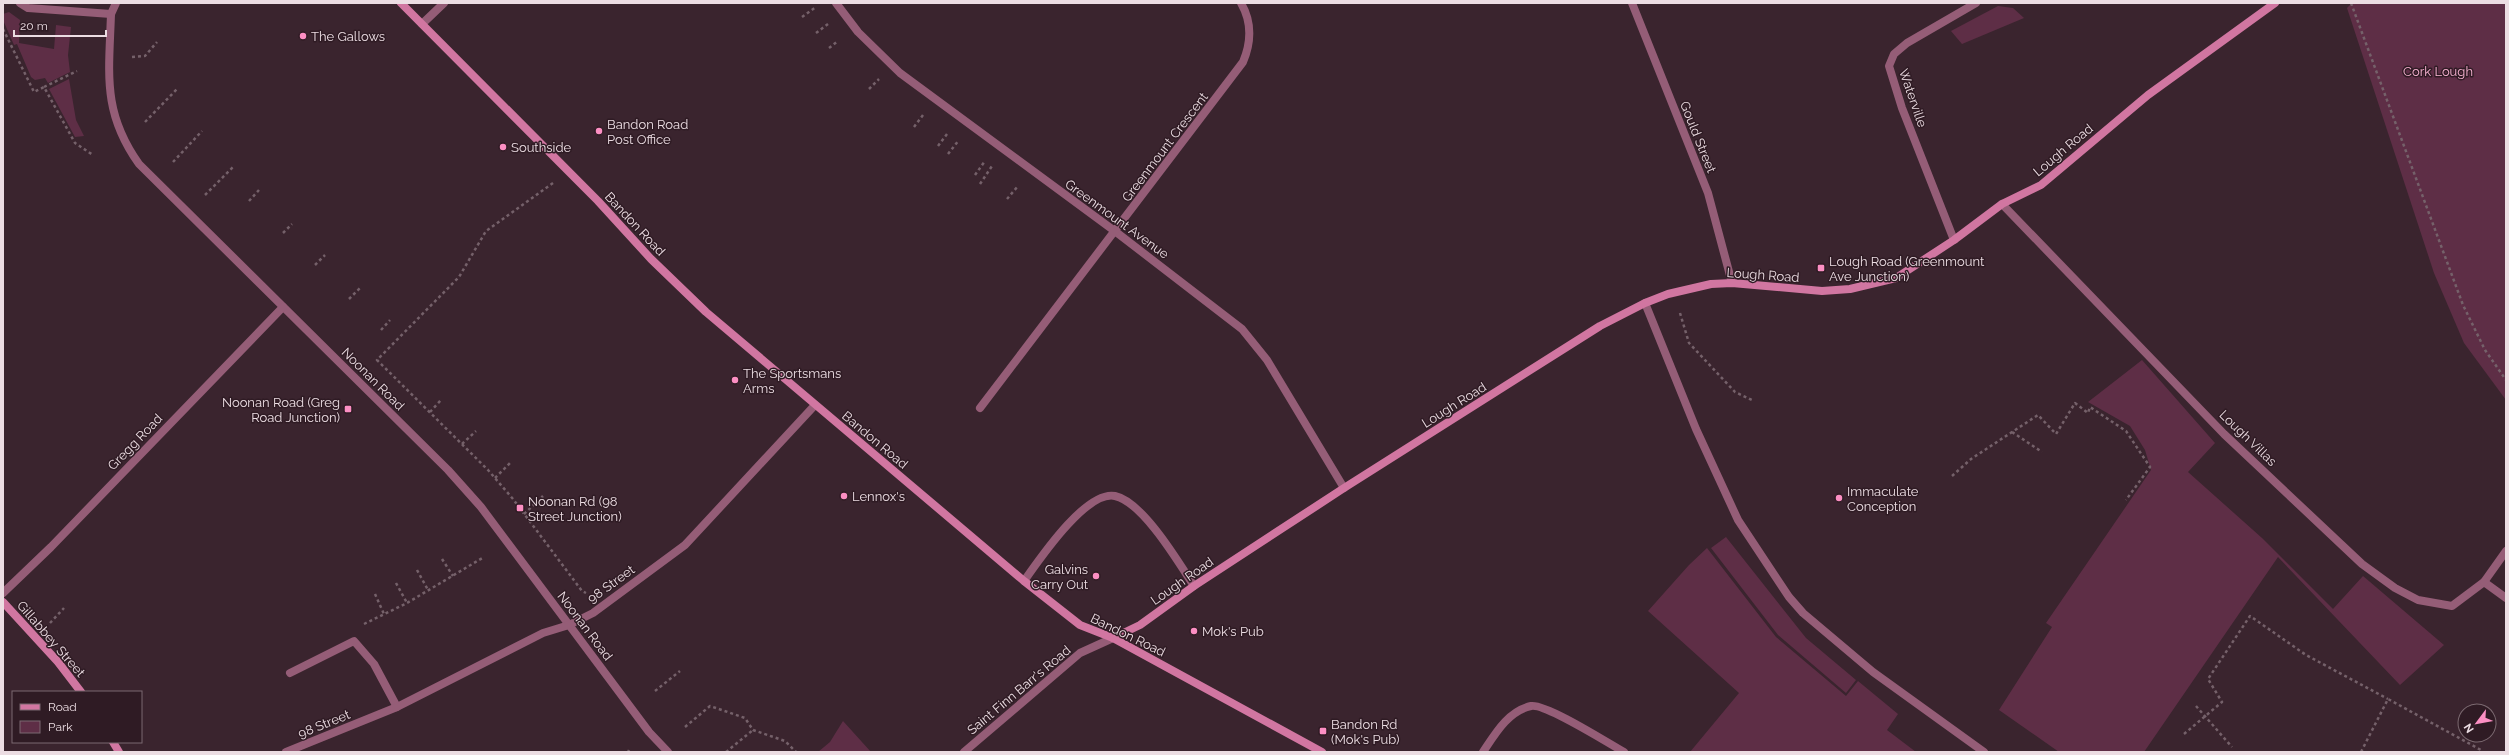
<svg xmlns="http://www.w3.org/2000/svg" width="2509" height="755" viewBox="0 0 2509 755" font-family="Raleway,sans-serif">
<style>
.green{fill:#5e2e46}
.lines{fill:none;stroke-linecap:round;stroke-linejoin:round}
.path{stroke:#75616a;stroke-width:2.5;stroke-dasharray:3 3;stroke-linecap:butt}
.lane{stroke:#955d77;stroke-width:8}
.street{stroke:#955d77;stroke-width:8}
.secondary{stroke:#d176a1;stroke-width:8}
.poi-dot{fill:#fc8fc3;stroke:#2f1b24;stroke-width:1.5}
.labels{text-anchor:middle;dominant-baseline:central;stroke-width:3;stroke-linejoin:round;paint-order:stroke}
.poi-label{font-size:13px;fill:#ecdde3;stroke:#2f1b24;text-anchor:start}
.park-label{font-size:13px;fill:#fbb5d4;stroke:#2f1b24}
.street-label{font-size:13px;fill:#ecdde3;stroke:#2f1b24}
</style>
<rect width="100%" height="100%" fill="#3a242e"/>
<g class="green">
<polygon points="2352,3 2506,3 2506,400 2464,343 2434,273 2347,8"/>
<polygon points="1998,6 2013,8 2024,18 1962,44 1951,31"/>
<polygon points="9,12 20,20 19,43 54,49 56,25 71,27 68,55 70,72 48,83 45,78 35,80 31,77 17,44 14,45 3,20 3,14"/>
<polygon points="69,79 76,120 84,136 75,137 49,89"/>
<polygon points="2142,360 2215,443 2188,472 2262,538 2333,609 2363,576 2444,645 2400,685 2278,557 2144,752 2059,752 1999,710 2052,627 2046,623 2151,470 2145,450 2130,426 2088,402"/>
<polygon points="1726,537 1806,638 1856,680 1846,693 1778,635 1711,548"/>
<polygon points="1707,548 1776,637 1846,696 1858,681 1898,714 1887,730 1916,752 1690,752 1739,693 1648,611 1689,565"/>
<polygon points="843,721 871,752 818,752 830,742"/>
</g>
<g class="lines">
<g class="path">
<polyline points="2351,3 2463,305 2485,350 2506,380"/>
<polyline points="802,17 816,7"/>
<polyline points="3,29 34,92 44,87 75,143 93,155"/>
<polyline points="816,33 828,24"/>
<polyline points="829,48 838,41"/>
<polyline points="132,57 145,56 157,42"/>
<polyline points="44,87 77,71"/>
<polyline points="869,89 879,79"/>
<polyline points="145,122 178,88"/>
<polyline points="914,127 923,115"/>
<polyline points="938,146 947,134"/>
<polyline points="948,154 959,140"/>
<polyline points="173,162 202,131"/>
<polyline points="975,175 985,161"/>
<polyline points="553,183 486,231 459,277 377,360 488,470 513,499 582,591 586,593"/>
<polyline points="980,184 992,166"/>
<polyline points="205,195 233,167"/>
<polyline points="1007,199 1018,186"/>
<polyline points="249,201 259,190"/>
<polyline points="283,233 292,224"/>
<polyline points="315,265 325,255"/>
<polyline points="349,299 360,288"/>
<polyline points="1680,313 1689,343 1735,392 1754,401"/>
<polyline points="381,330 390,320"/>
<polyline points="430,412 441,400"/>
<polyline points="2012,432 2042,452"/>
<polyline points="462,444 476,431"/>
<polyline points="1952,476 1971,459 2038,415 2056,434 2075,403 2088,413 2090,407 2126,431 2150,467 2126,500"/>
<polyline points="495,478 511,462"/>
<polyline points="524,514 543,496"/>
<polyline points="442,559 453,576"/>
<polyline points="417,570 428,590"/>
<polyline points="396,583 407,603"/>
<polyline points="375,594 384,614"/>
<polyline points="50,623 64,608"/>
<polyline points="364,624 407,603 484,557"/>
<polyline points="655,691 680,671"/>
<polyline points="2196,706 2232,747"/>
<polyline points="685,727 710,706 713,707 745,718 753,730 785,741 796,752"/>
<polyline points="2184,734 2222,702 2208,679 2250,616 2306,655 2388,699"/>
<polyline points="628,752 629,750"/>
<polyline points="726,752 753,730"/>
<polyline points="2361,752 2388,699 2481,750 2479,752"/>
</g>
<g class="lane">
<polyline points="1645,303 1696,429 1738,520 1789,597 1803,613 1873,672 1984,752"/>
<path d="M 1024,581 C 1039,560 1086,490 1115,496 C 1143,502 1179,563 1194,586"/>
<path d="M 1483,752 C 1495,734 1508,711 1531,706 C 1545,703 1608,743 1624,752"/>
</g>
<g class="street">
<polyline points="20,3 28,8 111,14"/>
<path d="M 116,3 L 111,14 C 109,74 102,112 139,164 L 448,470 L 481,507 L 649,732 L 668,752"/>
<polyline points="836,3 858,32 900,73 1116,232 1242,329 1267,360 1344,488"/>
<polyline points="1632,3 1708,193 1732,283"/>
<polyline points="422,24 444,3"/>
<polyline points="2002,204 2224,434 2362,564 2395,588 2418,600 2452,606 2484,582 2506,598"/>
<polyline points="1954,240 1902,108 1889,66 1894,54 1907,43 1976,3"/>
<path d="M 980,408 L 1243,62 C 1251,43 1252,22 1241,3"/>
<polyline points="2484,582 2506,551"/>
<polyline points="3,593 51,547 283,307"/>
<polyline points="290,673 354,641 374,664 397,707"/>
<polyline points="286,752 397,707 543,633 569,625 593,613 685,545 815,405"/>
<polyline points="964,752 1080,653 1113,638"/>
</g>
<g class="secondary">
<polyline points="401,3 598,201 651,259 706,312 1024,581 1080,625 1113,638 1322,752"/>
<polyline points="3,602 58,662 81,692"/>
<polyline points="1113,638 1140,625 1194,586 1344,488 1600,326 1645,303 1668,294 1711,284 1732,283 1822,291 1850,289 1896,278 1954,240 2002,204 2041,185 2148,95 2275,3"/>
<polyline points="113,742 119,752"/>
</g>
</g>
<g class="poi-dot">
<circle cx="303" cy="36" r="4"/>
<circle cx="599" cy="131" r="4"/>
<circle cx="503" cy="147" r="4"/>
<rect x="1817" y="264" width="8" height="8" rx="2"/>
<circle cx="735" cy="380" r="4"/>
<rect x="344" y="405" width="8" height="8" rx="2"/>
<circle cx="844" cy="496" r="4"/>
<circle cx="1839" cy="498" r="4"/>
<rect x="516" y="504" width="8" height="8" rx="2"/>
<circle cx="1096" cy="576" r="4"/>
<circle cx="1194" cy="631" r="4"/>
<rect x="1319" y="727" width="8" height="8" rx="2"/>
</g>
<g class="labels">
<g class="poi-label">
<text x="311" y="36">The Gallows</text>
<text x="607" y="124">Bandon Road<tspan x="607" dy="15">Post Office</tspan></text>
<text x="511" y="147">Southside</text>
<text x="1829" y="261">Lough Road (Greenmount<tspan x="1829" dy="15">Ave Junction)</tspan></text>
<text x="743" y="373">The Sportsmans<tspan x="743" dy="15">Arms</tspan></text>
<text x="340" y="402" text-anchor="end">Noonan Road (Greg<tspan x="340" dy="15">Road Junction)</tspan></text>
<text x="1847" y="491">Immaculate<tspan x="1847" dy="15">Conception</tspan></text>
<text x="852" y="496">Lennox's</text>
<text x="528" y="501">Noonan Rd (98<tspan x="528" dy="15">Street Junction)</tspan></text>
<text x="1088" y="569" text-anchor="end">Galvins<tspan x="1088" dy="15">Carry Out</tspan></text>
<text x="1202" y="631">Mok's Pub</text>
<text x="1331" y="724">Bandon Rd<tspan x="1331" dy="15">(Mok's Pub)</tspan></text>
</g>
<g class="park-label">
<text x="2438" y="71">Cork Lough</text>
</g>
<g class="street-label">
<text transform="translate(1913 98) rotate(71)">Waterville</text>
<text transform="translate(1698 137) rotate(68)">Gould Street</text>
<text transform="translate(1165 147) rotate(-53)">Greenmount Crescent</text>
<text transform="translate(2063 150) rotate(-40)">Lough Road</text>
<text transform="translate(1117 219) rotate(36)">Greenmount Avenue</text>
<text transform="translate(635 224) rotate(47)">Bandon Road</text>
<text transform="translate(1763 275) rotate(4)">Lough Road</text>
<text transform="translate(373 379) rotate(45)">Noonan Road</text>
<text transform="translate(1454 405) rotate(-32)">Lough Road</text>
<text transform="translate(2248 438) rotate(44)">Lough Villas</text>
<text transform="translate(875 440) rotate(40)">Bandon Road</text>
<text transform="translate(135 442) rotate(-46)">Gregg Road</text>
<text transform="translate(1182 581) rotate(-35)">Lough Road</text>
<text transform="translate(611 584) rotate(-36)">98 Street</text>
<text transform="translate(585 626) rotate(53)">Noonan Road</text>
<text transform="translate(1128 635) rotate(26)">Bandon Road</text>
<text transform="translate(51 639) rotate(49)">Gillabbey Street</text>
<text transform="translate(1019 690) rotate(-40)">Saint Finn Barr's Road</text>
<text transform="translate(324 724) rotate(-22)">98 Street</text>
</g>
</g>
<rect width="2509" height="755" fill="none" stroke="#ecdde3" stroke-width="8"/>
<rect x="12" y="691" width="130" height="52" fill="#2f1b24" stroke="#7b6970"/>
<rect x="20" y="704" width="20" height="6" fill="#d176a1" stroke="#7b6970"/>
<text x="48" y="711" font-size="12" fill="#ecdde3">Road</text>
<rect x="20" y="721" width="20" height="12" fill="#5e2e46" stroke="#7b6970"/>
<text x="48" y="731" font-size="12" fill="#ecdde3">Park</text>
<g transform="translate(2477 723) rotate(238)"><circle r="19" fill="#2f1b24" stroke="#7b6970"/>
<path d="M0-3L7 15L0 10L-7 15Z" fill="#fc8fc3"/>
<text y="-6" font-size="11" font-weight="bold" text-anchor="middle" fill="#ecdde3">N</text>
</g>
<path d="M14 30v6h92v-6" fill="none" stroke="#ecdde3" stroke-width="2"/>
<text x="20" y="30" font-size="12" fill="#ecdde3" stroke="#2f1b24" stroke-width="3" paint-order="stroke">20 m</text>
</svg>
